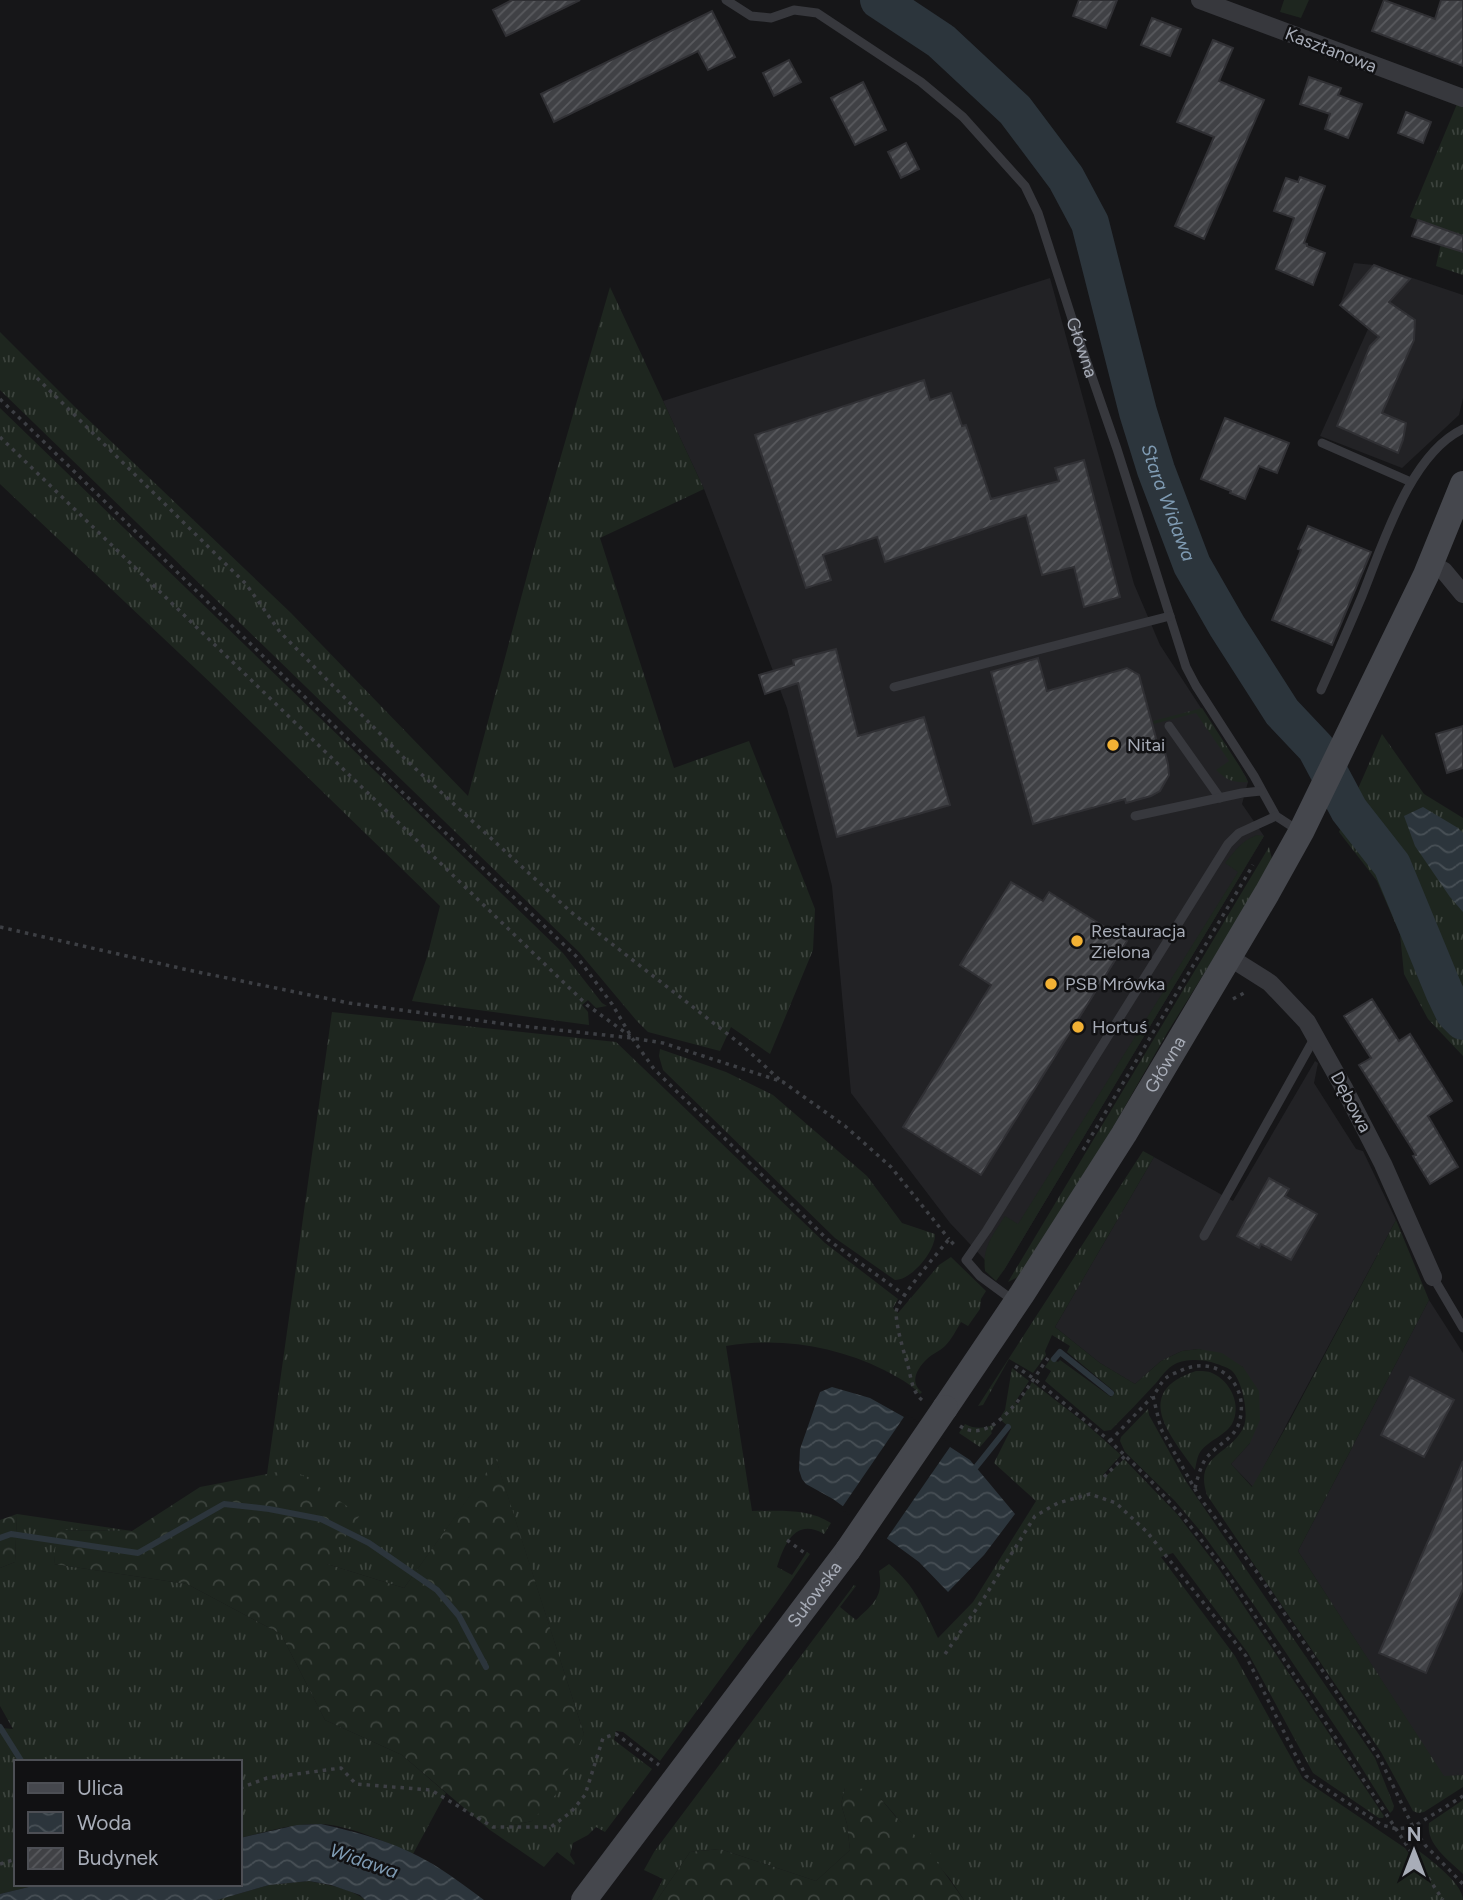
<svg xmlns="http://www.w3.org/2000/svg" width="1463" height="1900" viewBox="0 0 1463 1900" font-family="Figtree,sans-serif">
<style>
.built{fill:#222225}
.grass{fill:url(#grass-tufts)}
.forest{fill:url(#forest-crowns)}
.green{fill:#1e261f}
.water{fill:url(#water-waves)}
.pier{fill:#161618}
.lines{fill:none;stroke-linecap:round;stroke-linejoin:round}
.stream{stroke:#2c353c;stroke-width:6}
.river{stroke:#2c353c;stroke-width:38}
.building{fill:url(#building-hatch);stroke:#303034;stroke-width:2}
.path{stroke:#3d3f44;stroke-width:3.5;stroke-dasharray:3.5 5;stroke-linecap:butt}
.service{stroke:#37383d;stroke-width:9}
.minor{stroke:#37383d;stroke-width:18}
.secondary{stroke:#45474d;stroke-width:26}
.secondary-bridge{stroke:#45474d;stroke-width:26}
.poi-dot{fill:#f2b134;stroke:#111113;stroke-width:2.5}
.labels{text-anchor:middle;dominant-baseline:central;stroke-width:5;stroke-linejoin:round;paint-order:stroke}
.street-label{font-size:18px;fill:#a8adb8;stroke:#111113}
.poi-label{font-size:18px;fill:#a8adb8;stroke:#111113;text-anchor:start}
.water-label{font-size:19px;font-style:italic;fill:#7f9bb3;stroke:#111113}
</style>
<defs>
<pattern id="grass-tufts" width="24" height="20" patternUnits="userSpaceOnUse" patternTransform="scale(1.75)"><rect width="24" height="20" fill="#1e261f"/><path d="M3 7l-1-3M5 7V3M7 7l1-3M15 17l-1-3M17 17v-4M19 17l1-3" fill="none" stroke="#3c433d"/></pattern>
<pattern id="forest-crowns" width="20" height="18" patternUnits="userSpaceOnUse" patternTransform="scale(1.75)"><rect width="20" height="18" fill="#1e261f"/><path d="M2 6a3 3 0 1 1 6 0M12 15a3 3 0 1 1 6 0" fill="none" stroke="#3c433d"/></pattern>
<pattern id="water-waves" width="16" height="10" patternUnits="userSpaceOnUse" patternTransform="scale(1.75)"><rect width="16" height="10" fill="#2c353c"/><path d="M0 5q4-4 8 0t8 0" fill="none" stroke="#485056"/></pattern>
<pattern id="building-hatch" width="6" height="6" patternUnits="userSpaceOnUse" patternTransform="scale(1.75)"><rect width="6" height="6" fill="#404145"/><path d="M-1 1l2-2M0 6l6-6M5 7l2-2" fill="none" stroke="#595a5e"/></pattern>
</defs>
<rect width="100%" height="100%" fill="#161618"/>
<g class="built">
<polygon points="1354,263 1374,265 1463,295 1463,398 1459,415 1402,468 1320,436 1368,329 1340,305"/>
<polygon points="1050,278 1134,584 1160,645 1246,777 1248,782 1242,804 1264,836 1004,1270 985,1260 950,1223 851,1093 832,886 787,708 704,489 663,401"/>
<polygon points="1315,1061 1318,1063 1314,1083 1356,1149 1363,1151 1396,1220 1253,1487 1231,1464 1250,1443 1243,1367 1199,1349 1182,1351 1161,1361 1135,1384 1100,1363 1055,1327 1154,1157 1233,1201"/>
<polygon points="1429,1300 1463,1353 1463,1775 1444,1777 1298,1551"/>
</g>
<g class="grass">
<polygon points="1457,104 1463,106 1463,275 1436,266 1444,230 1410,217"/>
<polygon points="610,287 704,489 600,538 674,768 749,741 815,909 813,950 770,1054 731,1027 720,1051 648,1032 636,1020 579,952 0,390 0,332 74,406 291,613 468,796 536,542"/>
<polygon points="0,408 563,953 602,1003 607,1006 596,1008 588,1000 582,1005 588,1012 589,1025 412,1001 427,957 440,906 215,687 0,484"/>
<path d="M 1202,708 L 1240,767 L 1248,782 C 1234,783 1226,780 1216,770 L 1229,761 L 1196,713 L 1154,724 L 1153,721 Z"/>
<polygon points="1382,734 1424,794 1463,818 1463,1056 1428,1019 1404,974 1400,934 1377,881 1339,832"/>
<polygon points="1269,847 1272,859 1233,927 1167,1033 1097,1155 1020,1276 1008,1282"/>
<path d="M 332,1012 L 616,1042 L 825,1243 L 898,1299 L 893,1308 L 898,1313 L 939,1265 L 951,1257 L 986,1291 L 981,1299 L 980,1309 L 968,1326 L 961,1322 C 956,1330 952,1339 945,1346 C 940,1351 932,1354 927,1359 C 917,1368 909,1383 922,1392 L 920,1394 C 908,1382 899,1378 884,1370 C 835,1346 781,1337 726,1346 L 752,1511 C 778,1511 808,1508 831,1523 L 824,1534 C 795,1517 784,1545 777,1567 L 792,1575 L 807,1552 L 810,1554 L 776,1603 L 660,1761 L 623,1732 L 616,1731 L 614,1740 L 652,1769 L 605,1832 L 596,1827 L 588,1835 L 573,1843 L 570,1855 L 575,1863 L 574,1865 L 557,1852 L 544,1867 L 490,1830 L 532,1821 L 584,1734 L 496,1460 L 404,1588 L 327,1564 L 267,1474 Z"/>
<path d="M 660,1049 L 726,1072 L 773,1095 L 867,1176 L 902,1223 L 935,1234 C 936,1250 912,1280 895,1280 L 835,1238 L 663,1070 L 659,1056 Z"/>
<path d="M 1143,1151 L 1154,1157 L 1055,1327 L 1100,1363 L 1135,1384 L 1161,1361 L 1182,1351 L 1199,1349 L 1222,1353 L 1243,1367 L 1259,1391 L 1260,1420 L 1250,1443 L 1231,1464 L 1252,1487 L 1290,1420 L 1396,1220 L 1429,1300 L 1298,1551 L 1444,1776 L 1463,1775 L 1463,1787 L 1424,1812 L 1418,1813 L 1413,1811 L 1381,1752 L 1207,1495 C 1193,1454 1232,1455 1244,1426 C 1249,1413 1242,1379 1231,1370 C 1227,1367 1217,1364 1211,1362 C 1201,1359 1184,1359 1175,1364 C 1167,1368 1161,1377 1156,1383 C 1141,1399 1126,1415 1111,1430 L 1104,1431 L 1045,1381 L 1051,1371 L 1045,1367 L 1051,1358 L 1058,1362 L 1060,1360 L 1111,1397 L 1115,1392 L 1067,1352 L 1070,1346 L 1052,1335 L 1045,1351 L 1046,1355 L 1033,1373 L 1009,1359 L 983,1405 L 978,1406 Z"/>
<path d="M 1012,1368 L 1029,1381 L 1015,1402 L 1018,1404 L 1032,1382 L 1085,1423 L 1121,1455 L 1103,1475 L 1105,1477 L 1124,1459 L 1177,1514 L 1217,1566 L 1384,1816 L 1383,1818 L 1379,1818 L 1313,1773 L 1248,1653 L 1173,1553 L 1161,1557 L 1235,1656 L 1303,1779 L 1405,1848 L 1416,1863 L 1420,1861 L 1419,1851 C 1432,1861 1463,1884 1463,1900 L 964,1900 L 950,1879 L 881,1799 L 845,1788 L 841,1804 L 847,1824 L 850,1850 L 816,1881 L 720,1849 L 690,1852 L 657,1900 L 652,1900 L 663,1879 L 644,1870 L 654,1852 L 854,1585 L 856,1586 L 840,1607 L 856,1620 C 873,1604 884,1597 879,1571 L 889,1564 C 916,1587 923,1607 938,1638 L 973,1602 L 1036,1501 L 994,1463 L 1011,1429 L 1002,1421 L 1001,1416 L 1005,1410 Z"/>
<path d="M 1196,1371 C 1201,1371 1208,1371 1212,1373 C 1231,1381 1242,1406 1232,1424 C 1224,1437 1206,1441 1199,1454 C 1197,1458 1196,1465 1195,1470 C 1169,1434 1132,1392 1196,1371 Z"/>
<polygon points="1148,1409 1149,1415 1185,1480 1375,1758 1394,1806 1393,1810 1390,1813 1343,1738 1254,1605 1203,1534 1175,1501 1125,1452 1120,1441 1121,1437"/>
<path d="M 965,1424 C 976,1430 985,1428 996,1424 L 991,1432 L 992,1433 L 980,1447 L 959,1433 Z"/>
<path d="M 17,1514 L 132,1531 L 58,1530 L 54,1564 L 187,1584 L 281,1634 L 325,1720 L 402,1755 L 446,1793 L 413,1854 C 386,1842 349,1825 320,1824 C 293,1823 265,1832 240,1838 L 240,1762 L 16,1762 L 16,1884 L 41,1884 L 0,1894 L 0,1728 L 13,1729 L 0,1706 L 0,1568 L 15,1562 Z"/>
<path d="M 1463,1800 L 1463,1874 C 1449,1860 1426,1845 1429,1823 Z"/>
<path d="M 309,1881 C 327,1885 351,1888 365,1900 L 217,1900 L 269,1885 Z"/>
</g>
<g class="forest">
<polygon points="496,1459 584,1734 558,1792 532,1821 490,1830 402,1755 325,1720 281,1634 187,1584 54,1564 57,1530 132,1531 200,1487 293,1469 360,1515 327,1564 404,1588"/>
<polygon points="17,1514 15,1562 0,1568 0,1520"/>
<polygon points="845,1788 867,1789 881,1799 895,1816 923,1843 964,1900 657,1900 690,1852 720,1849 816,1881 850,1850 847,1824 841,1804"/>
</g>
<g class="green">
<polygon points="1284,0 1309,0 1301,18 1280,12"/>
<path d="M 1257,835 L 1264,836 L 1004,1270 L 996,1281 L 985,1271 C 982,1247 993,1235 1005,1216 L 1018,1224 L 1238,872 L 1225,863 C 1235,851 1241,841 1257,835 Z"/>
</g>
<g class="water">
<polygon points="1423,807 1458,828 1463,833 1463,912 1450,897 1415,846 1404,816"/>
<polygon points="832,1387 870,1398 904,1417 970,1460 1015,1514 984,1555 948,1592 919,1562 833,1499 806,1484 802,1479 799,1470 800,1449 820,1392"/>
<path d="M 321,1824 C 362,1833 404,1845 439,1868 C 455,1878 469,1889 484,1900 L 365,1900 L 360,1895 L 331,1885 L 309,1881 L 269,1885 L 217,1900 L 0,1900 L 0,1894 L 41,1884 L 240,1884 L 240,1838 L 297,1825 Z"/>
</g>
<polygon class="pier" points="906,1414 952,1444 885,1541 841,1509"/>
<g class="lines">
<g class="stream">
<polyline points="1054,1359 1060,1352 1111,1393"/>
<polyline points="976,1467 1008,1427"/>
<polyline points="0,1538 11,1534 138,1553 224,1504 269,1509 321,1519 369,1543 437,1590 459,1616 486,1667"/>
<polyline points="0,1727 22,1762"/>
</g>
<path class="river" id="s1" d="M 879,0 L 941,41 L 1015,110 L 1066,178 L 1090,223 L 1138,412 L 1156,470 L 1192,565 L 1227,626 L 1282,712 L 1316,748 L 1349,810 L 1392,865 L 1444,991 L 1454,1012 L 1463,1021"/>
</g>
<g class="building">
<polygon points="512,0 580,0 506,36 493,10"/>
<polygon points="1079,0 1117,0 1106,28 1073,16"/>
<polygon points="1384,0 1435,19 1441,0 1463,0 1463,66 1372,31"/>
<polygon points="712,11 735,57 708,70 698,51 554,122 541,94"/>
<polygon points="1152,18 1181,29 1170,56 1141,45"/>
<polygon points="1213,40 1233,48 1219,81 1264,100 1204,239 1175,226 1214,137 1177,122"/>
<polygon points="789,60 801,82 774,96 763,73"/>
<polygon points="1309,77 1341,88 1338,95 1362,104 1348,138 1325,129 1330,114 1300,104"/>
<polygon points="863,82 886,130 855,145 831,98"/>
<polygon points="1406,112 1431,122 1423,143 1398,133"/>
<polygon points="906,143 919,169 901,178 888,152"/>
<polygon points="1300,177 1325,186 1304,243 1307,244 1307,246 1325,253 1313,285 1276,269 1294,218 1274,211 1286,178 1298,182"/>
<polygon points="1418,220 1463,236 1463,252 1412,236"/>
<polygon points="1374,265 1410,279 1389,302 1415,320 1414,340 1382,413 1406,423 1403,440 1398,453 1337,426 1370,346 1379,337 1340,305"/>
<polygon points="924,380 930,400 951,393 962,426 966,425 991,499 1059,481 1055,468 1084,460 1120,597 1084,607 1074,567 1042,575 1026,515 885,562 877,537 823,555 831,580 806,588 755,435"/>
<polygon points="1225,418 1289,443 1277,473 1259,466 1245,499 1230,493 1231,491 1201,479"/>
<polygon points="1308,526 1371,552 1332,645 1272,620 1301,550 1298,549"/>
<polygon points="836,649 858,736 924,717 950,805 837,837 798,683 765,694 759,675 794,665 793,660"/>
<polygon points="1038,658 1047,691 1127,668 1139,675 1157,742 1162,741 1168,764 1169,775 1160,791 1151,796 1126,803 1125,799 1033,824 991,672"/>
<polygon points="1463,726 1463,768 1447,773 1436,734"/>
<polygon points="1011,882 1043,901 1049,892 1127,941 981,1175 903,1127 991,985 960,965"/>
<polygon points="1372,999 1399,1041 1410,1034 1452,1101 1428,1116 1458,1167 1430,1184 1413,1156 1416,1155 1359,1065 1371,1058 1344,1016"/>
<polygon points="1269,1178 1289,1189 1285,1196 1317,1214 1291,1260 1261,1244 1259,1248 1237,1236"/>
<polygon points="1410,1377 1454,1400 1424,1457 1381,1435"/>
<polygon points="1463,1461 1463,1589 1426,1673 1379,1653"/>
</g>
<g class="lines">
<g class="path">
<polyline points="37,378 246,584 280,632 405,759 571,912 743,1046 781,1081"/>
<polyline points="0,399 401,791 577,957 612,1004 632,1038 654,1069 827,1239 910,1299"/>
<polyline points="0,437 587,1005 630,1036"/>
<polyline points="0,927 188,970 349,1003 512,1025 632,1038 663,1043 783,1082 845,1126 891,1167 949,1239"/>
<polyline points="1233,999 1244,993 1246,989"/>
<polyline points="1083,1150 1253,865"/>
<polyline points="1015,1366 1033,1378 1110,1441 1150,1480 1187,1522 1222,1566 1443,1900"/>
<path d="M 922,1400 C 912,1392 911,1377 908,1366 C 903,1349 897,1330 896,1313 C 896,1300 939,1252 949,1239 L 956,1247"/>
<path d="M 960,1426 C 995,1449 1031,1381 1048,1358"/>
<polyline points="1110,1441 1152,1397"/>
<polyline points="1104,1477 1125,1456"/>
<path d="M 1195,1488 C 1198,1477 1201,1462 1210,1454 C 1219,1444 1235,1437 1239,1423 C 1251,1384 1216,1353 1180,1371 C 1176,1373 1169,1375 1166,1378 C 1161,1382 1157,1391 1153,1396 L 1161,1429 L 1200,1498 L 1256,1571 L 1322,1670 L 1381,1761 L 1413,1827 L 1425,1845 L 1463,1884"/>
<polyline points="787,1540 806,1554"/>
<polyline points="945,1654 984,1598 1035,1516 1058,1503 1090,1494 1116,1503 1147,1532 1246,1656 1306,1776 1382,1825 1397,1829 1413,1827 1463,1796"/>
<polyline points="240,1788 267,1778 341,1768 356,1784 431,1790 493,1827 551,1827 571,1812 585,1795 603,1738 616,1734 659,1765"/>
<polyline points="0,1864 16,1859"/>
</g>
<g class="service">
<path id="s2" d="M 726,0 L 751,16 L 771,18 L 794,10 L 817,13 L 921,82 L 963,117 L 1025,186 L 1038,213 L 1075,328 L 1117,449 L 1186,667 L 1196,686 L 1254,776 L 1276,816 L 1299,831"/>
<polyline points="1322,443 1411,482"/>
<polyline points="894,687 1170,616"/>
<path d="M 1321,690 C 1335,659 1349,627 1362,596 C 1383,544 1410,454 1463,429"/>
<polyline points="1169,726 1220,798"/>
<polyline points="1135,816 1242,793 1261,791"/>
<polyline points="1204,1236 1315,1037"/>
<polyline points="1433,1277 1463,1328"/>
<polyline points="1014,1301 980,1276 966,1260 987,1230 1228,844 1239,833 1276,816"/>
</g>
<g class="minor">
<polyline points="1200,0 1463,98"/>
<polyline points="1431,564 1444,571 1463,594"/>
<polyline points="1229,957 1270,983 1307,1022 1345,1090 1383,1164 1433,1277"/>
</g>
<g class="secondary">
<path id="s3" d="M 945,1408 L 1022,1294 L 1124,1134 L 1267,893 L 1301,832 L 1426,575 L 1463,484"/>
<path id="s4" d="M 584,1900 L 848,1550"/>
</g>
<polyline class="secondary-bridge" points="848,1550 945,1408"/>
</g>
<g class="poi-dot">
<circle cx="1113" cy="745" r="7"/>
<circle cx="1077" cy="941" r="7"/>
<circle cx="1051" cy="984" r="7"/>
<circle cx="1078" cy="1027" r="7"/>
</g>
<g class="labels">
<g class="street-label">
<text transform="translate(1331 50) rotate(21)">Kasztanowa</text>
<text stroke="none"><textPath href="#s2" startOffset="541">Główna</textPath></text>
<text stroke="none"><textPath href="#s3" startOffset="408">Główna</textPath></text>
<text transform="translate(1351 1102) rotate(62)">Dębowa</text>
<text stroke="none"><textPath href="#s4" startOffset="383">Sułowska</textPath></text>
</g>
<g class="poi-label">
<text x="1127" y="745">Nitai</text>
<text x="1091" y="931">Restauracja<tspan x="1091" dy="21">Zielona</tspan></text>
<text x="1065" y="984">PSB Mrówka</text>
<text x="1092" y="1027">Hortuś</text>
</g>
<g class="water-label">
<text stroke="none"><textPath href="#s1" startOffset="602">Stara Widawa</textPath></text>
<text transform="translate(364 1861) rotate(19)">Widawa</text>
</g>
</g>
<rect x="14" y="1760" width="228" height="126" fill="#111113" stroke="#4d4f55" stroke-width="2"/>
<rect x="28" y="1783" width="35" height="10" fill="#45474d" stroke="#4d4f55" stroke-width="2"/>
<text x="77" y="1795" font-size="21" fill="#a8adb8">Ulica</text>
<rect x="28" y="1812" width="35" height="21" fill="url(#water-waves)" stroke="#4d4f55" stroke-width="2"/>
<text x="77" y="1830" font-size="21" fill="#a8adb8">Woda</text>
<rect x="28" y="1848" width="35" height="21" fill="url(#building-hatch)" stroke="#4d4f55" stroke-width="2"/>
<text x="77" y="1865" font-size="21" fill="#a8adb8">Budynek</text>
<g transform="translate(1414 1851)" stroke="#111113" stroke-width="5" paint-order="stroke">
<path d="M0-5L12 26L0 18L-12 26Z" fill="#a8adb8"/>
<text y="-10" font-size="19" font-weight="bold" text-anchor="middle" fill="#a8adb8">N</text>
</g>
</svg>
